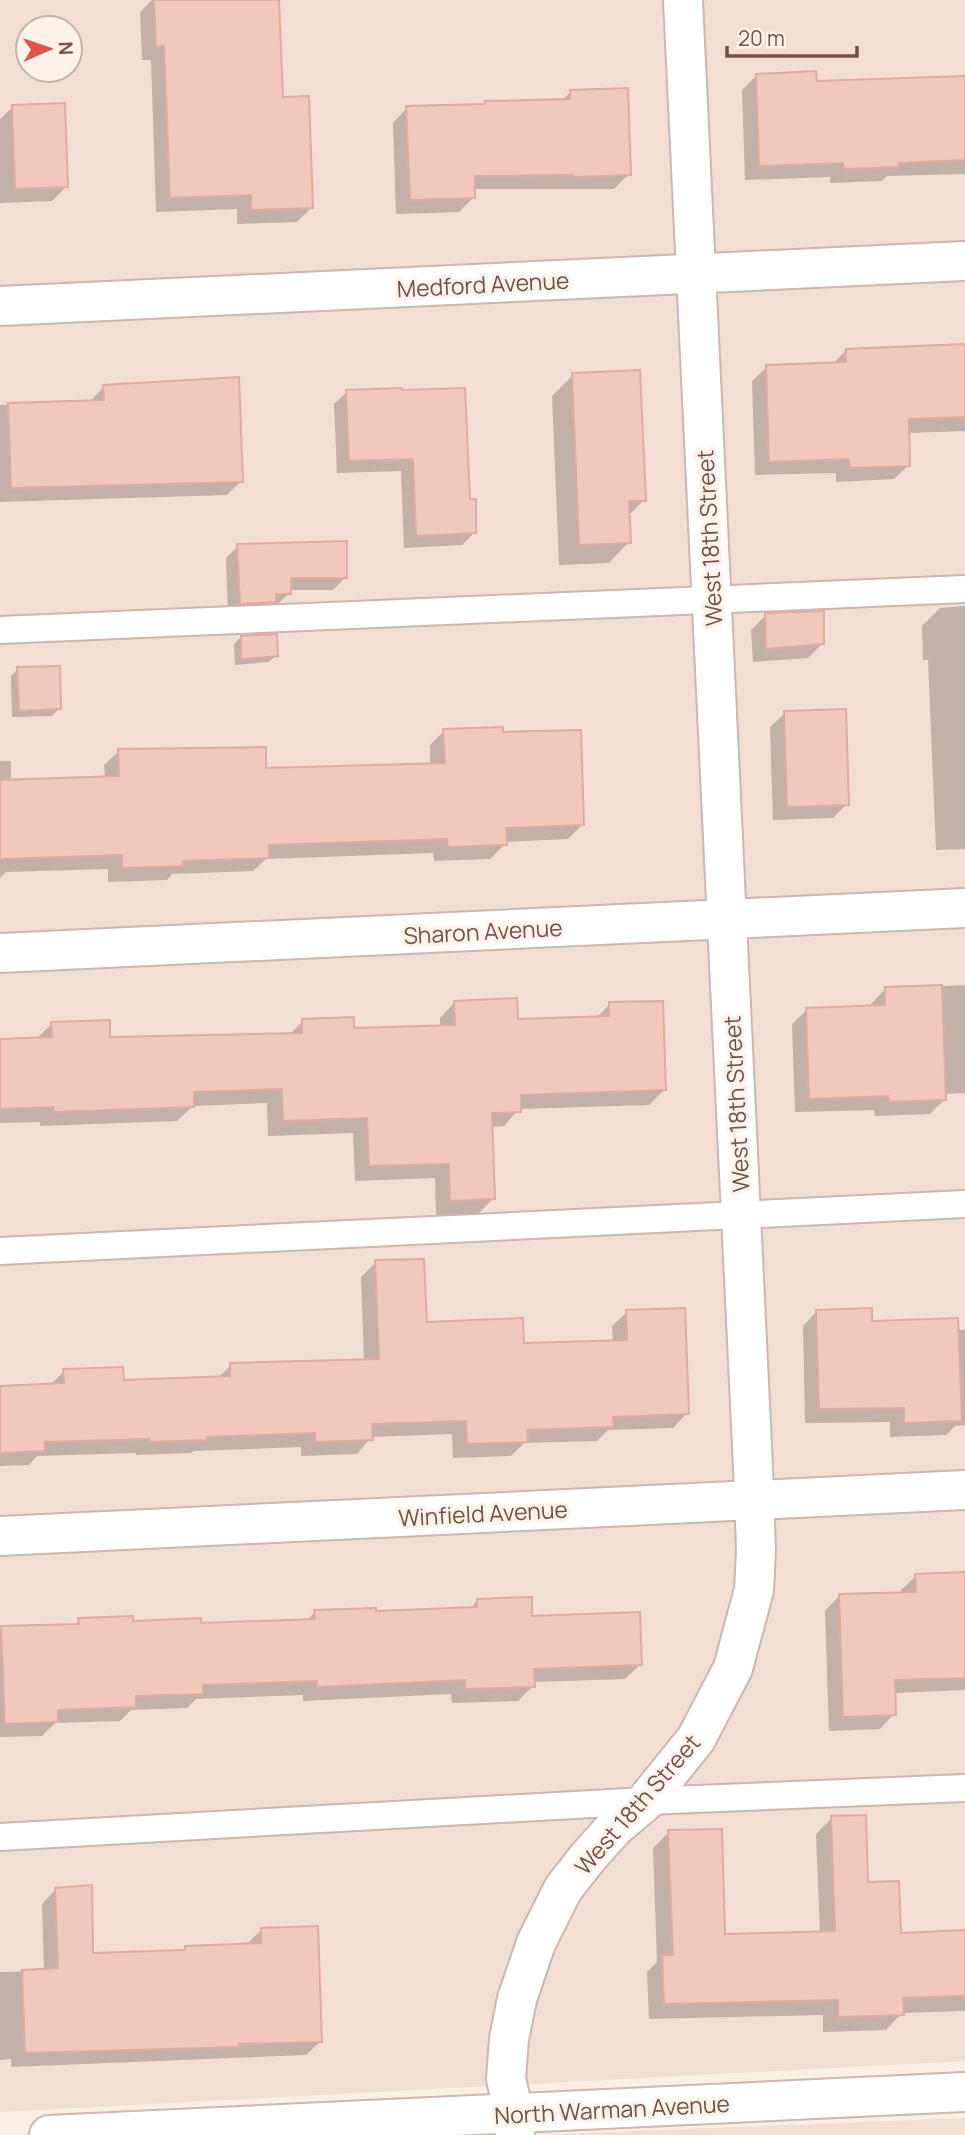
<svg xmlns="http://www.w3.org/2000/svg" width="965" height="2135" viewBox="0 0 965 2135" font-family="Manrope,sans-serif">
<style>
.residential{fill:#f3ded3;fill-rule:evenodd}
.shadow{fill:#0003}
.building{fill:#f0c8bc;stroke:#e2ab9d;stroke-width:2}
.lines{fill:none;stroke-linecap:round;stroke-linejoin:round}
.lane-casing{stroke:#cfb6ae;stroke-width:30}
.street-casing{stroke:#cfb6ae;stroke-width:42}
.lane{stroke:#fff;stroke-width:26}
.street{stroke:#fff;stroke-width:38}
.labels{text-anchor:middle;dominant-baseline:central;stroke-width:7;stroke-linejoin:round;paint-order:stroke}
.street-label{font-size:23px;fill:#73524a;stroke:#fef3ea}
</style>
<rect width="100%" height="100%" fill="#fbeee4"/>
<g class="residential">
<path d="M 0,0 L 965,0 L 965,2061 L 0,2112 ZM 28,28 L 70,28 L 70,70 L 28,70 Z"/>
<polygon points="965,2118 965,2135 533,2135"/>
</g>
<g class="shadow">
<polygon points="152,0 277,0 281,99 311,208 297,222 237,224 237,209 156,212 151,60 142,60 140,12"/>
<polygon points="757,75 815,83 965,78 965,174 887,176 882,181 830,183 830,177 745,180 742,90"/>
<polygon points="571,92 629,174 614,189 473,189 474,197 459,212 396,214 393,123 407,108 483,105 486,103 561,101"/>
<polygon points="13,107 66,187 52,201 0,203 0,119"/>
<polygon points="965,346 965,431 908,433 909,465 894,479 836,482 836,473 755,475 752,381 767,367 833,364 846,350"/>
<polygon points="573,375 644,500 628,516 629,542 609,563 559,565 552,396"/>
<polygon points="104,386 241,481 227,495 0,502 0,405 90,402"/>
<polygon points="347,392 468,501 475,532 462,545 404,548 401,471 337,473 334,404"/>
<polygon points="238,546 345,578 333,590 289,590 289,593 277,605 228,616 226,558"/>
<polygon points="965,606 965,849 936,850 928,660 923,660 922,626 940,608"/>
<polygon points="766,615 822,644 808,658 753,662 751,630"/>
<polygon points="241,637 276,655 269,662 235,665 234,644"/>
<polygon points="18,669 59,709 52,716 12,717 11,676"/>
<polygon points="785,713 847,804 833,818 773,820 770,727"/>
<polygon points="444,731 501,734 582,825 568,839 505,842 505,844 490,859 434,861 433,853 266,859 253,871 172,874 167,880 108,882 108,869 6,872 0,878 0,761 11,761 11,781 105,778 104,765 119,751 265,770 430,765 430,745"/>
<polygon points="965,985 965,1093 944,1094 945,1099 930,1114 875,1116 874,1110 795,1112 792,1024 807,1010 871,1007 871,1004 885,989"/>
<polygon points="455,1002 516,1021 596,1018 610,1004 665,1089 649,1105 519,1109 504,1126 491,1127 493,1199 478,1214 436,1215 435,1178 355,1181 353,1133 268,1136 267,1103 193,1106 177,1121 40,1126 40,1122 0,1123 0,1041 36,1039 52,1024 108,1039 289,1035 303,1021 352,1030 440,1027 440,1018"/>
<polygon points="376,1262 425,1323 522,1345 613,1342 612,1326 627,1312 687,1413 673,1428 608,1430 597,1441 524,1443 511,1456 453,1458 452,1434 371,1437 357,1454 301,1456 301,1447 194,1451 191,1453 136,1455 136,1453 37,1456 29,1465 0,1466 0,1387 49,1386 64,1371 122,1382 217,1379 231,1365 364,1361 361,1277"/>
<polygon points="817,1311 870,1323 965,1330 965,1425 955,1426 946,1435 890,1437 890,1422 805,1423 803,1326"/>
<polygon points="965,1575 965,1690 894,1693 894,1714 880,1729 829,1731 825,1611 839,1596 902,1594 901,1590 916,1576"/>
<polygon points="477,1601 530,1617 640,1665 625,1679 533,1682 533,1686 518,1701 452,1703 451,1694 303,1701 303,1695 196,1699 187,1708 131,1710 120,1721 55,1723 42,1736 0,1737 0,1630 2,1628 73,1626 79,1620 199,1624 306,1621 315,1612 374,1613 469,1610"/>
<polygon points="832,1818 866,1884 899,1935 965,1932 965,2011 902,2013 886,2030 823,2032 823,2015 649,2019 647,1972 657,1962 653,1848 669,1832 724,1936 820,1933 816,1834"/>
<polygon points="56,1889 92,1954 182,1952 186,1948 247,1944 261,1930 321,2041 306,2055 11,2067 11,2059 0,2060 0,1972 44,1971 42,1904"/>
</g>
<g class="building">
<polygon points="154,0 279,0 283,97 309,96 313,208 251,210 251,195 170,198 164,46 156,47"/>
<polygon points="816,71 817,81 965,76 965,160 898,163 899,167 844,169 843,163 759,166 756,74"/>
<polygon points="628,88 631,175 573,177 573,175 475,176 475,198 410,200 406,106 485,104 485,101 570,99 570,90"/>
<polygon points="65,103 68,187 15,189 12,105"/>
<polygon points="965,344 965,417 909,419 910,466 850,468 849,459 769,462 766,365 846,362 846,349"/>
<polygon points="640,370 646,501 629,501 631,543 579,545 572,373"/>
<polygon points="239,377 243,482 11,488 8,403 104,400 103,385"/>
<polygon points="402,388 402,390 465,388 470,499 476,499 476,533 416,536 413,459 349,461 346,390"/>
<polygon points="347,541 347,578 291,578 291,594 276,594 276,602 240,604 237,544"/>
<polygon points="824,611 824,644 766,649 765,613"/>
<polygon points="277,634 278,656 241,659 241,636"/>
<polygon points="60,666 61,709 19,711 17,667"/>
<polygon points="846,709 849,805 787,807 784,711"/>
<polygon points="503,727 503,732 581,730 584,825 506,828 507,845 448,847 447,839 269,845 269,858 183,861 183,866 122,868 122,855 0,859 0,780 119,776 118,749 266,747 266,768 445,763 443,729"/>
<polygon points="942,985 946,1100 889,1102 888,1096 809,1099 806,1008 885,1005 885,987"/>
<polygon points="517,998 518,1019 609,1016 609,1002 663,1001 666,1090 521,1095 521,1112 492,1113 495,1199 450,1201 449,1164 369,1166 367,1118 283,1121 282,1089 194,1092 194,1107 54,1112 54,1107 0,1109 0,1039 52,1037 51,1022 110,1020 110,1037 302,1033 302,1019 354,1017 354,1028 455,1025 454,1001"/>
<polygon points="424,1259 427,1322 523,1318 524,1343 627,1340 626,1310 685,1308 689,1414 613,1417 614,1427 527,1430 528,1442 467,1444 466,1421 372,1424 373,1440 315,1442 315,1433 207,1437 207,1440 150,1442 149,1439 45,1442 45,1451 0,1453 0,1386 64,1383 63,1369 123,1367 124,1380 230,1376 230,1363 379,1359 375,1260"/>
<polygon points="872,1308 872,1321 958,1318 962,1421 904,1423 904,1408 819,1409 816,1310"/>
<polygon points="965,1572 965,1678 895,1680 896,1715 843,1717 839,1594 916,1592 915,1574"/>
<polygon points="532,1597 532,1616 640,1612 642,1665 534,1669 535,1687 465,1689 465,1680 317,1687 317,1681 203,1685 203,1694 136,1696 136,1707 58,1710 58,1722 5,1724 1,1626 79,1624 78,1618 133,1616 133,1621 201,1618 201,1623 315,1619 314,1610 376,1608 376,1611 477,1607 477,1599"/>
<polygon points="866,1815 868,1882 899,1881 901,1933 965,1930 965,1996 903,1998 904,2015 838,2017 838,2000 664,2004 662,1955 673,1955 668,1830 722,1829 725,1934 835,1931 831,1816"/>
<polygon points="92,1885 93,1953 185,1950 185,1946 261,1943 261,1928 318,1926 322,2042 239,2044 239,2047 25,2053 22,1970 58,1968 55,1888"/>
</g>
<g class="lines">
<g class="lane-casing">
<g id="lane">
<polyline points="0,630 965,589"/>
<polyline points="0,1251 965,1204"/>
<polyline points="0,1837 646,1801 965,1788"/>
</g>
</g>
<g class="street-casing">
<g id="street">
<polyline points="0,306 965,261"/>
<polyline points="0,953 965,908"/>
<polyline points="0,1536 965,1490"/>
<polyline points="49,2135 965,2092"/>
<polyline points="515,2135 514,2113 506,2079 509,2039 517,1999 536,1943 563,1889 588,1857 614,1828 646,1801 696,1739 733,1668 754,1590 756,1550 753,1467 683,0"/>
</g>
</g>
<use href="#lane" class="lane"/>
<use href="#street" class="street"/>
</g>
<g class="labels">
<g class="street-label">
<text transform="translate(483 284) rotate(-3)">Medford Avenue</text>
<text transform="translate(709 538) rotate(-93)">West 18th Street</text>
<text transform="translate(483 931) rotate(-3)">Sharon Avenue</text>
<text transform="translate(736 1104) rotate(-93)">West 18th Street</text>
<text transform="translate(483 1513) rotate(-3)">Winfield Avenue</text>
<text transform="translate(637 1804) rotate(-49)">West 18th Street</text>
<text transform="translate(612 2109) rotate(-3)">North Warman Avenue</text>
</g>
</g>
<g transform="translate(49 49) rotate(88)"><circle r="33" fill="#fef3ea" stroke="#c6b3aa" stroke-width="2"/>
<path d="M0-5L12 26L0 18L-12 26Z" fill="#e2534c"/>
<text y="-10" font-size="19" font-weight="bold" text-anchor="middle" fill="#73524a">N</text>
</g>
<path d="M727 46v10h130v-10" fill="none" stroke="#73524a" stroke-width="3.5"/>
<text x="738" y="46" font-size="21" fill="#73524a" stroke="#fef3ea" stroke-width="5" paint-order="stroke">20 m</text>
</svg>
